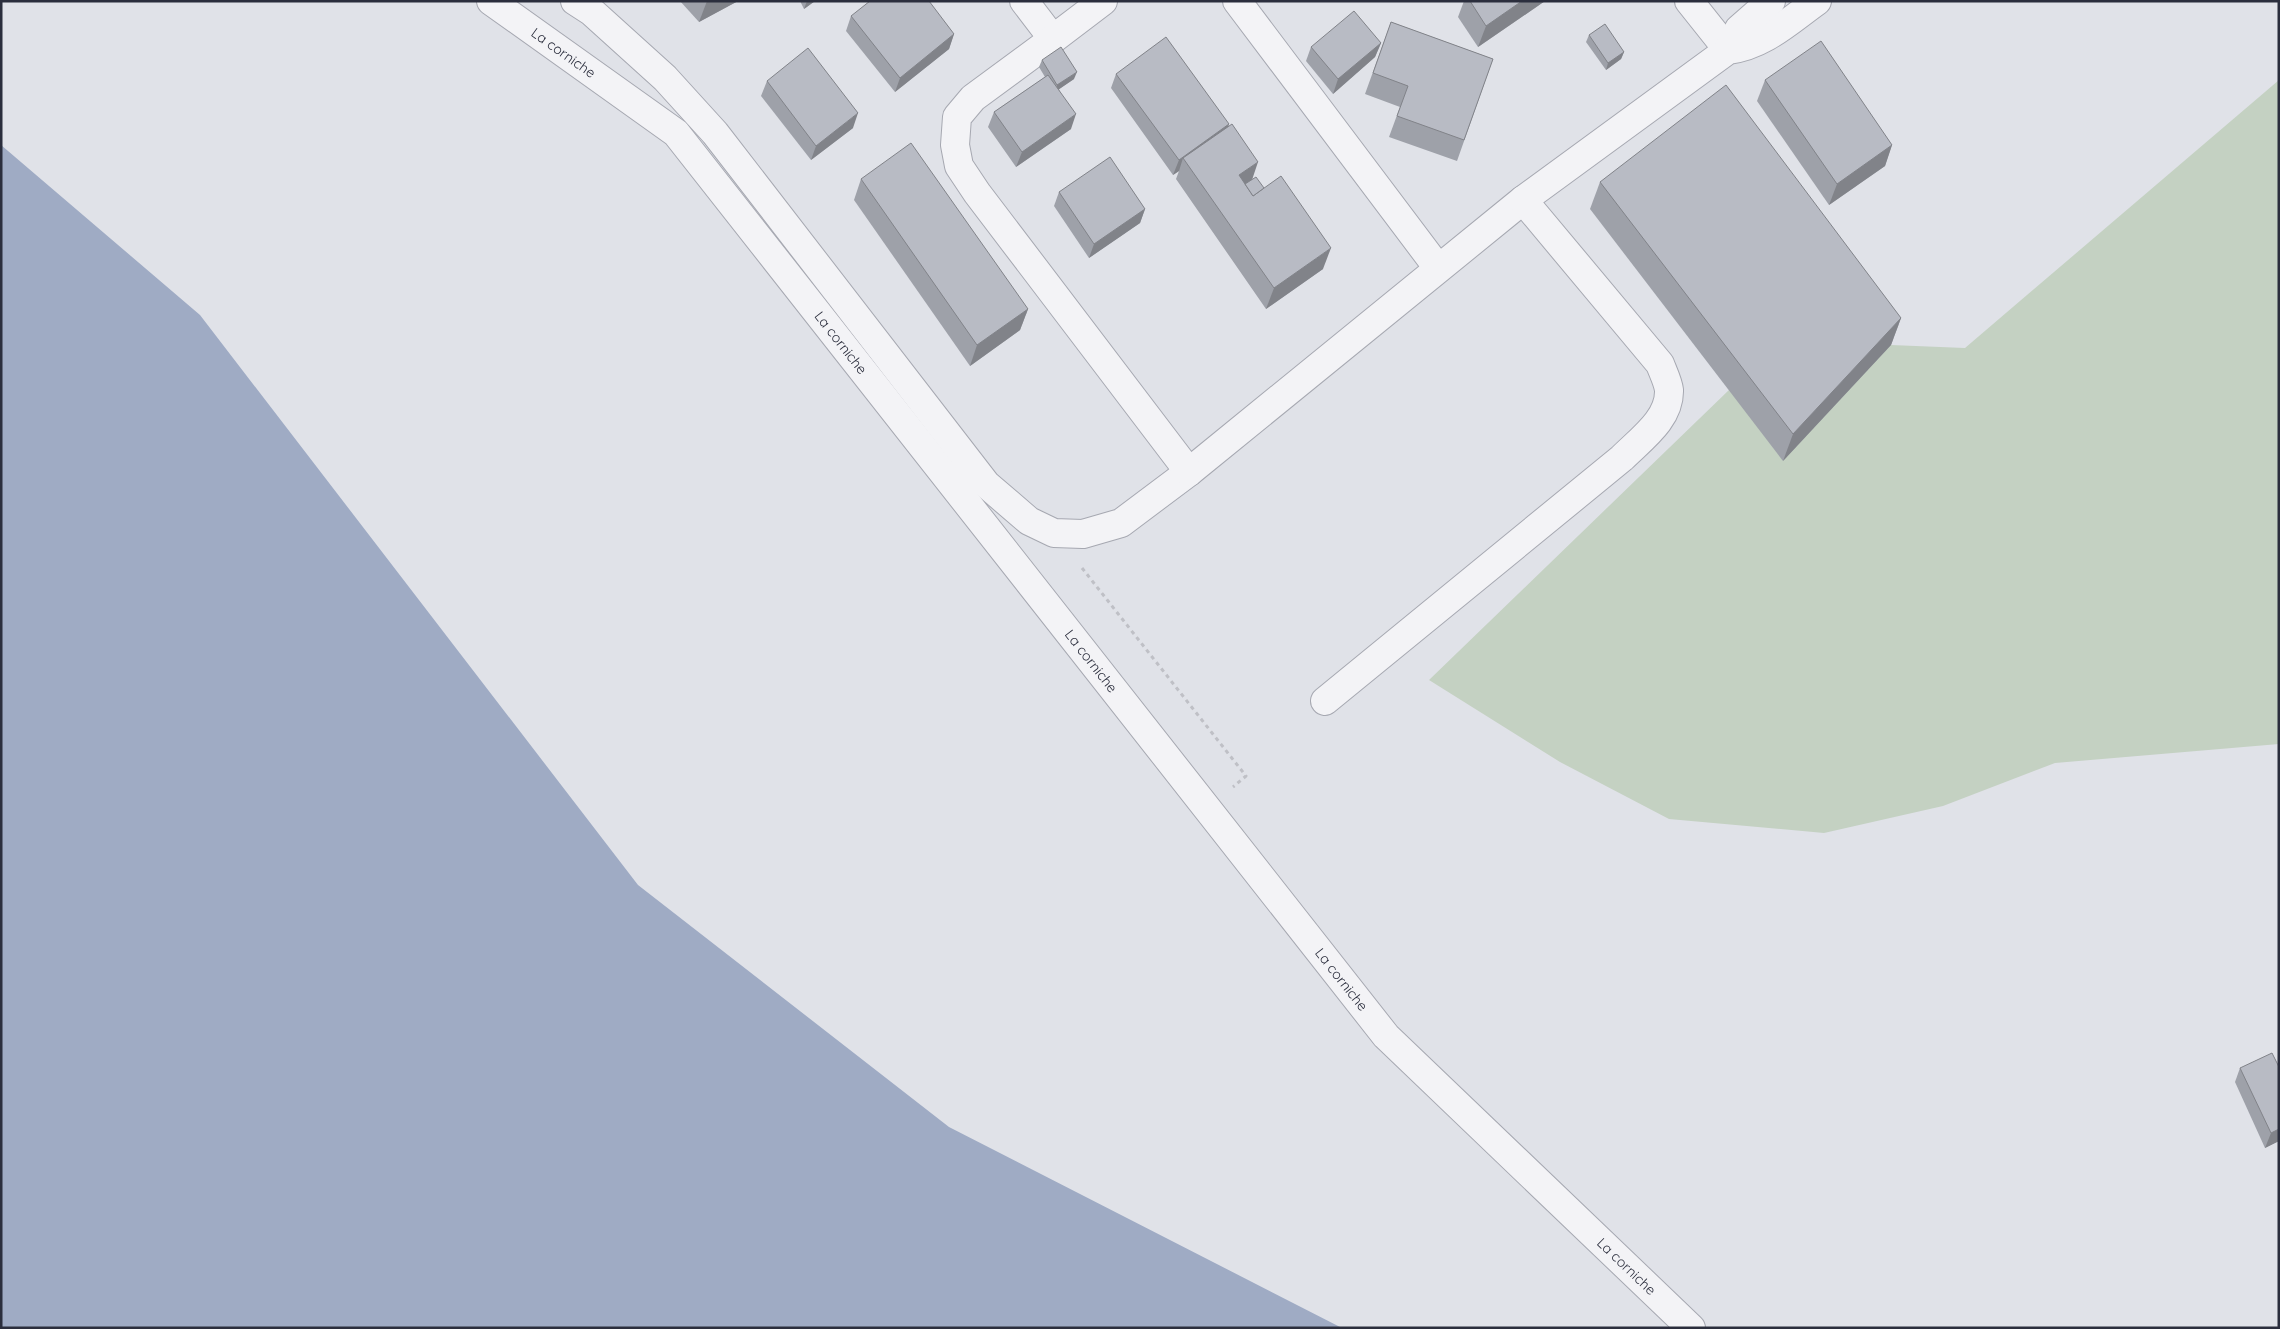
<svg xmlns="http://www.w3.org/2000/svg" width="2280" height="1329" viewBox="0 0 2280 1329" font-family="Quicksand,sans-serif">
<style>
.green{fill:#c4d1c2}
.water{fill:#9fabc4}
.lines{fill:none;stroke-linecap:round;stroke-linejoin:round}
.street-casing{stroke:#a6a8b1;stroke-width:30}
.path{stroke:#bfc0c6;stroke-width:3;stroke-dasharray:4 4;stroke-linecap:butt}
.street{stroke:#f3f3f6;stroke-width:28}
.wall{fill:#9ea1a9}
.shaded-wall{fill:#818389}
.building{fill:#b8bbc4;stroke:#818389}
.labels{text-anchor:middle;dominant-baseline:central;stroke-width:4;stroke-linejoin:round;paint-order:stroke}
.street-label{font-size:14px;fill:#2b2e3d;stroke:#f0f1f5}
</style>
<rect width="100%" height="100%" fill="#e0e2e8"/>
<polygon class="green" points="2279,80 2279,744 2055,763 1943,806 1824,833 1669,819 1560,762 1429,680 1729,390 1891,345 1965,348"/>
<polygon class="water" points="1,145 200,315 638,885 949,1127 1342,1328 1,1328"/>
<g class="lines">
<g class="street-casing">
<g id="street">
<path id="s1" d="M 491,1 L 676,133 L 1386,1036 L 1691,1328"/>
<path d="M 575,1 L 592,12 L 665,78 L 715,133 L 986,484 L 1029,521 L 1054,533 L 1083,534 L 1121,523 L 1189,472 L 1523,200 L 1728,50 C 1763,46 1789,21 1817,1"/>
<polyline points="1024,1 1053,39 973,98 957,117 955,145 959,166 977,193 1189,472"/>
<polyline points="1237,1 1438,268"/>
<polyline points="1689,1 1728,50"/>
<polyline points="1053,39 1103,1"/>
<polyline points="1728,50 1739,29 1771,1"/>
<path d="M 1325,701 L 1622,458 C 1641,439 1670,419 1669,390 C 1668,382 1663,372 1660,364 L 1523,200"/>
</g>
</g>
<polyline class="path" points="1082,568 1246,776 1233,787"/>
<use href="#street" class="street"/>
</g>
<g class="wall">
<polygon points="680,1 738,1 699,22"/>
<polygon points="800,1 815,1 804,9"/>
<polygon points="1464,1 1545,1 1478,47 1458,17"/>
<polygon points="851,16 954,34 949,49 895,92 846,31"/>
<polygon points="1391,22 1493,59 1457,161 1389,137 1400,107 1365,94"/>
<polygon points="1589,35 1624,52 1621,59 1606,70 1586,42"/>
<polygon points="1381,43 1375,57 1333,94 1306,61 1311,47"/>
<polygon points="1042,60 1074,79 1059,89 1071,129 1016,167 988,127 994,112 1045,77 1039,67"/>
<polygon points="1116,74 1229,124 1228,127 1252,179 1323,269 1266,309 1176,179 1179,171 1173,175 1111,88"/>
<polygon points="1765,80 1892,145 1885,166 1829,205 1757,101"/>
<polygon points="767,81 853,128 811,160 761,96"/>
<polygon points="861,179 1028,309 1020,330 970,366 854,200"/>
<polygon points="1600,182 1901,318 1891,345 1783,461 1590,209"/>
<polygon points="1059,192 1145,209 1140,223 1089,258 1054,206"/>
<polygon points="2279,1067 2279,1141 2265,1148 2235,1082 2240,1068"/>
</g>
<g class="shaded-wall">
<polygon points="707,1 738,1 699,22"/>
<polygon points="807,1 815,1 804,9"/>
<polygon points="1522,1 1545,1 1478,47 1486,26"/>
<polygon points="954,34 949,49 895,92 900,78"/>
<polygon points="1381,43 1375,57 1333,94 1338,79"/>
<polygon points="1624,52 1621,59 1606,70 1608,63"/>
<polygon points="1077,72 1074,79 1055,92 1057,85"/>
<polygon points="858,113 853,128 811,160 816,146"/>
<polygon points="1076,114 1071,129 1016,167 1022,152"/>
<polygon points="1229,124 1224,138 1183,158 1179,171 1173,175 1179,160"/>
<polygon points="1892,145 1885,166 1829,205 1837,184"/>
<polygon points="1258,162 1251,183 1234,195 1239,175"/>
<polygon points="1145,209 1140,223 1089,258 1094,244"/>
<polygon points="1331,248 1323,269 1266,309 1274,288"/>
<polygon points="1028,309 1020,330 970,366 977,345"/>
<polygon points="1901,318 1891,345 1783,461 1793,434"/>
<polygon points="2279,1129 2279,1141 2265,1148 2271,1133"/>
</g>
<g class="building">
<polygon points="870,1 929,1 954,34 900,78 851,16"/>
<polygon points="1470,1 1522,1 1486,26"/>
<polygon points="1354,11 1381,43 1338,79 1311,47"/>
<polygon points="1391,22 1493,59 1464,140 1397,116 1408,86 1373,73"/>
<polygon points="1605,24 1624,52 1608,63 1589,35"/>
<polygon points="1166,37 1229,124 1179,160 1116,74"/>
<polygon points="1821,41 1892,145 1837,184 1765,80"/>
<polygon points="1061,47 1077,72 1057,85 1042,60"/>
<polygon points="808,48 858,113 816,146 767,81"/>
<polygon points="1048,75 1076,114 1022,152 994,112"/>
<polygon points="1726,85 1901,318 1793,434 1600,182"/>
<polygon points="1232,124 1258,162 1239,175 1253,196 1281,176 1331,248 1274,288 1183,158"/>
<polygon points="911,143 1028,309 977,345 861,179"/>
<polygon points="1110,157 1145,209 1094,244 1059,192"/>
<polygon points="1256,177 1264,188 1253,196 1245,184"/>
<polygon points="2272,1053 2279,1067 2279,1129 2271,1133 2240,1068"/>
</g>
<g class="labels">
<g class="street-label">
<text stroke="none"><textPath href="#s1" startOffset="89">La corniche</textPath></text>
<text stroke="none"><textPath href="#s1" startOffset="494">La corniche</textPath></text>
<text stroke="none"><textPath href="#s1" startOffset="899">La corniche</textPath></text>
<text stroke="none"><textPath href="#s1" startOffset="1304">La corniche</textPath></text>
<text stroke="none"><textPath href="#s1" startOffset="1709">La corniche</textPath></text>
</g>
</g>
<rect width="2280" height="1329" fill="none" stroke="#2b2e3d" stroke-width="5"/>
</svg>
